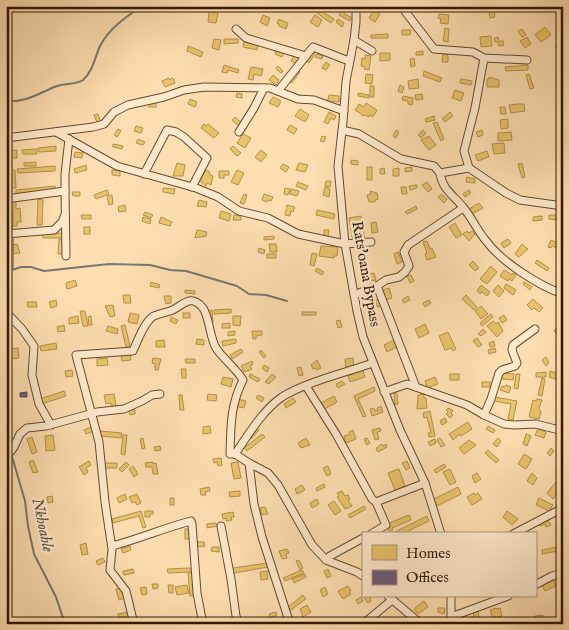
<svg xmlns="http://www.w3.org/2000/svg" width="569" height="630" viewBox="0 0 569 630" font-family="'IM FELL English',serif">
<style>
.homes{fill:#e9c46a;stroke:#b2904c}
.offices{fill:#6d597a;stroke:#5c4558}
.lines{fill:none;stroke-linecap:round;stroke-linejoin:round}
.stream{stroke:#787971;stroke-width:2}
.minor-casing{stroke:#664932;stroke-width:9}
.minor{stroke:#ffeacc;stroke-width:7}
.labels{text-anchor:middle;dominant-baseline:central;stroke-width:5;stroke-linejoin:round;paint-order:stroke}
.street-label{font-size:15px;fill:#331707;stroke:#ffeacc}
.water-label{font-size:16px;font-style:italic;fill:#5b5045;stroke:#ffeacc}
</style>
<rect width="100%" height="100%" fill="#ffdfb1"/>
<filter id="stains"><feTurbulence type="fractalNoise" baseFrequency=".004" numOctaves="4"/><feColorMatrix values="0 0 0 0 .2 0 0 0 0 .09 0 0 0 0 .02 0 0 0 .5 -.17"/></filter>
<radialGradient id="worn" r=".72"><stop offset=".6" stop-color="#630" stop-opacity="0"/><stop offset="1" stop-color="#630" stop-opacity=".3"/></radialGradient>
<g class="homes">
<polygon points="343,6 347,6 344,14 351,17 350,21 339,15"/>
<polygon points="488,6 493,6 495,17 490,18"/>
<polygon points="527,6 536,6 537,8 529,11"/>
<polygon points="319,10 334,19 331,23 317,13"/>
<polygon points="374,10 380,14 375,22 369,18"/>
<polygon points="209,12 218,13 216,23 208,22"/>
<polygon points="439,14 449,15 448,24 440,23 441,19 438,18"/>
<polygon points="263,15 270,18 267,26 260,22"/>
<polygon points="315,15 322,20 318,27 310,22"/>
<polygon points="279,19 288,23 286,29 279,26 279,24 277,23"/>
<polygon points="338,19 344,23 342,27 336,22"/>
<polygon points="545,27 551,35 541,42 535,35"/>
<polygon points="445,28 449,29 448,42 443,41"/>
<polygon points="522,29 526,35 522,37 518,31"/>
<polygon points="402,30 411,30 410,35 402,35"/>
<polygon points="388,34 388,38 371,38 371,35"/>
<polygon points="491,36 492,46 481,47 480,37"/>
<polygon points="498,37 499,41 503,41 504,45 499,46 498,42 495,42 494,38"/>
<polygon points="527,37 531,44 525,48 520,41"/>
<polygon points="214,39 221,40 219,50 212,48"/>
<polygon points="224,39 238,39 238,43 224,44"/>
<polygon points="244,42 258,45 257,50 243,47"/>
<polygon points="558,43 563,48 563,55 555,46"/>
<polygon points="188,46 203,52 201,57 187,51"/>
<polygon points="277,49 284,52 282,57 275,54"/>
<polygon points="423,51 423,55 416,55 416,52"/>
<polygon points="312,52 315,54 309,63 306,61"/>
<polygon points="380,53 390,53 390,60 380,61"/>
<polygon points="295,54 300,57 297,64 291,61"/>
<polygon points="317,54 323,56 322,59 315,57"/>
<polygon points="443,54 448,55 448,62 442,62"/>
<polygon points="365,55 371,56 369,70 364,69 365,67 361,66 362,58 365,59"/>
<polygon points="414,58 415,66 411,67 410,59"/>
<polygon points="326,62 330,65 326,70 322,68"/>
<polygon points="224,65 239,70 238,73 228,70 227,73 222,72"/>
<polygon points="528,65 528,70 506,71 505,67"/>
<polygon points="278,66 283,71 281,73 276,69"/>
<polygon points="251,67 263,69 261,76 254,74 253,80 248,79"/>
<polygon points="297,69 300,72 292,83 288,80"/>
<polygon points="424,71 442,78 440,82 423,76"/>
<polygon points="366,74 373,75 372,84 365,83"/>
<polygon points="529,74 534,88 530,89 526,75"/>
<polygon points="273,75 279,80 276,85 269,80"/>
<polygon points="489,77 499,80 499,87 487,87 487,79 489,79"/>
<polygon points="169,78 170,80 172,78 174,79 175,83 165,87 162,81"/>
<polygon points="418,79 419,88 409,89 408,81"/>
<polygon points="461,79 472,81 471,85 460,83"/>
<polygon points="400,85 404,87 402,93 398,91"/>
<rect x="370" y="86" width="4" height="11"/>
<polygon points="455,90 464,93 461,101 452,98"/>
<polygon points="237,93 242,94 242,98 236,97"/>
<polygon points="358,93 369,95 369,98 358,96"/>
<polygon points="422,94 423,99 416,100 415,95"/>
<polygon points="329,95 339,96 339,102 333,101 332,104 327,103"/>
<polygon points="403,96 413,98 412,105 408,104 408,101 402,100"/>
<polygon points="273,97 281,101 278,107 269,103"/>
<polygon points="190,99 197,102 195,107 188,104"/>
<rect x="149" y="103" width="7" height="4"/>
<polygon points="366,103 377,110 373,117 370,115 369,117 365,115 364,116 355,110 359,104 364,107"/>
<polygon points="517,104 524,104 525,111 511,113 509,105"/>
<polygon points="500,107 505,107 506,114 501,114"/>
<polygon points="300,109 309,115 305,122 295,116"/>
<polygon points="329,112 336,116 334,120 331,118 328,124 324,122"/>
<polygon points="450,112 453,116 445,122 442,119"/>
<polygon points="98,114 100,121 97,122 94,115"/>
<polygon points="434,116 435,120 426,122 425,119"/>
<polygon points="235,117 242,123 239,126 232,120"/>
<polygon points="508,119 508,128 501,129 500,120"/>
<polygon points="437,122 444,139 441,141 433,123"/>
<polygon points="204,124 206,126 208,124 219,133 214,138 201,128"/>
<polygon points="290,125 297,129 294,134 287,130"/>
<polygon points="136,126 143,128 141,133 134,131"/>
<polygon points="118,129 121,131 117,137 114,135"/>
<polygon points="396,130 399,132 396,138 393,136"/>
<polygon points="423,130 426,133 421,138 418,135"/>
<polygon points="482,130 483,135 478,137 476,132"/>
<polygon points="511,132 512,140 498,141 498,133"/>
<polygon points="243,134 251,138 245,148 237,143"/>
<polygon points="322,136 326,137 324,142 320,141"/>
<polygon points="429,136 436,145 429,150 421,140"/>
<polygon points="138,139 145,142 143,145 136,143"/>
<polygon points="504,143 505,153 494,154 492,144"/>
<polygon points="113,144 123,146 122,149 113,147"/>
<polygon points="56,146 56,151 39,152 38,148"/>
<polygon points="233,146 241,153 237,156 230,149"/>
<polygon points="37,149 37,154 23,154 22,150"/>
<polygon points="17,150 17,158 6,158 6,151"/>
<polygon points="261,150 267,155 261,162 255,157"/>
<polygon points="487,151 489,157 478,161 475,155"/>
<polygon points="75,152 83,153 82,158 74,157"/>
<polygon points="351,160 358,161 358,165 351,164"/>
<polygon points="36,162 36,166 24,166 24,163"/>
<polygon points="177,163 185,165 183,176 173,176"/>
<polygon points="299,163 308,165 305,172 296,170"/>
<polygon points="522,163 525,177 522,178 518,164"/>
<polygon points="283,164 289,167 286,172 280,168"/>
<polygon points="86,165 87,170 75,173 74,169"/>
<polygon points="55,166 55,171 18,173 17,169"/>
<rect x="367" y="167" width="5" height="13"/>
<polygon points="412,167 412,171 405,172 405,168"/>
<polygon points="384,168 385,174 380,174 380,169"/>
<polygon points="399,168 399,176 393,176 393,169"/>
<polygon points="10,170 15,170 16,188 11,188"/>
<polygon points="112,170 120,171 120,176 112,175"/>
<polygon points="206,170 210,172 209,174 213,176 211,185 207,183 206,186 200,181"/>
<polygon points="237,170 244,173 238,185 231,182"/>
<polygon points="219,171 229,171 229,175 224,175 224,178 219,178"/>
<polygon points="467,177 475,179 475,183 466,182"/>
<polygon points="326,181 331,181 330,187 325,186"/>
<polygon points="298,182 308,186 306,190 296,186"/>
<polygon points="427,182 432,189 428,192 422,185"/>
<polygon points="417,185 417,188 410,190 409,186"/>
<polygon points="55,186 56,191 16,195 16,190"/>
<polygon points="325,187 330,189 329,197 323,195"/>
<polygon points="401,187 406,187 407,194 402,194"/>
<polygon points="163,188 175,189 174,194 163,192"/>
<polygon points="285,188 290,189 288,195 284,194"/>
<polygon points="291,189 299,191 297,196 290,194"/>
<polygon points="107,190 109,194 96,199 94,195"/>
<polygon points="469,190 471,193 465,197 463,194"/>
<polygon points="370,191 377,193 378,199 375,200 375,202 369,202 367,195 371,194"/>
<polygon points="72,192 80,192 80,196 73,196"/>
<polygon points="244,194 247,195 244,204 240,203"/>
<polygon points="264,194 273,197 271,201 268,200 267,202 262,200"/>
<polygon points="441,194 447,199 444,203 438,197"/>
<polygon points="112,195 113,204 109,205 107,196"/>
<polygon points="13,199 16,199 16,209 20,208 21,222 17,222 17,226 13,226"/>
<polygon points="38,199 43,200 42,225 37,225"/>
<polygon points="199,200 207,202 206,207 197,206"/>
<polygon points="479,203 483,208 472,214 469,209"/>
<polygon points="125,205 126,211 119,212 118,207"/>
<polygon points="287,205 295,207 293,212 291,211 290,216 285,215"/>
<polygon points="416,206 417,209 407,214 405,212"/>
<polygon points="317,210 335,214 334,219 316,215"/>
<polygon points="221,211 231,214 229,221 219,218"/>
<polygon points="145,212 153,215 151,218 143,215"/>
<polygon points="81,215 91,215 91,219 82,219"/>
<polygon points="234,215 241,216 241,220 233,220"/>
<polygon points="549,215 558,215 558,220 549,219"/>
<polygon points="361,216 365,240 353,242 349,218"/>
<polygon points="542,216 542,220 533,221 533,217"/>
<polygon points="143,217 151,219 150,224 142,221"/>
<polygon points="161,217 172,222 170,226 159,223"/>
<polygon points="376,222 378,232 372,233 371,223"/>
<polygon points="455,223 462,235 456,238 449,227"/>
<rect x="84" y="227" width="6" height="7"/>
<polygon points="197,230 207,232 206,236 195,238"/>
<polygon points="324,230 329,230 328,237 324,236"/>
<polygon points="467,231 469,233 472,231 475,234 469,241 463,234"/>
<polygon points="558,231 563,232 561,238 557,237"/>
<polygon points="64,233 64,238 43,238 43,234"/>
<polygon points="274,236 274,239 264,240 264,237"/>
<polygon points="59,239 63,240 63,254 58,254"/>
<polygon points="508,239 511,243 504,248 501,243"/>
<polygon points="551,240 563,245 563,250 552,246 551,248 548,247"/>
<polygon points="427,241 430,249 432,248 436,257 427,260 425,254 427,253 423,242"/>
<polygon points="17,244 20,253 10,254 12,245"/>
<polygon points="269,244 276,244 277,252 270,252"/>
<polygon points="522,244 528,249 519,257 515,254"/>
<polygon points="321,246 338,247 337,256 334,256 334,258 319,256"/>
<polygon points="259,248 265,250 264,254 258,252"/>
<polygon points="365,250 366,257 362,257 362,254 359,254 358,251"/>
<polygon points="398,252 402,262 397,264 394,254"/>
<polygon points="312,253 317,254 314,266 310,265"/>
<rect x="267" y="254" width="9" height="4"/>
<polygon points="537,260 549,268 547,271 535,263"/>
<polygon points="473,261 479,268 475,271 469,265"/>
<polygon points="491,266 497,272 487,284 480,279"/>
<polygon points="317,268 324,272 322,275 315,271"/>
<polygon points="504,270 512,275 513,273 516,275 512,281 509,279 508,281 500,276"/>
<polygon points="374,273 376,280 370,281 369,274"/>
<polygon points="411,275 414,281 410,283 407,276"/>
<polygon points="75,280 77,286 67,289 66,283"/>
<polygon points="151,282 160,285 159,288 150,286"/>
<polygon points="524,282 532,287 530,290 523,284"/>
<polygon points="506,284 516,290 513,295 504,288"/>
<polygon points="481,285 490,292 487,296 482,292 480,294 477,291"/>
<polygon points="498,285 504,291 499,297 493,291"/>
<polygon points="389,288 392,298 386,300 383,290"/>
<polygon points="185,290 195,291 195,294 185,293"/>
<polygon points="123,295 130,295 131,303 124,303"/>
<polygon points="466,295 477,307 474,310 462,299"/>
<polygon points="164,296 171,296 171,303 166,304"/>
<polygon points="408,296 410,300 404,303 402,300"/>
<polygon points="378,299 381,306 377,307 375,300"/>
<polygon points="533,299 543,308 539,312 534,308 532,310 527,305"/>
<polygon points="56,300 57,306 51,308 49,302"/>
<polygon points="429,300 431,303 425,307 423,303"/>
<polygon points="27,302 36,302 37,307 28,307"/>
<polygon points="113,305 115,316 110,317 105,306"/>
<polygon points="481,306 488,314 481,319 475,311"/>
<polygon points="231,309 231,313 214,314 214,310"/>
<polygon points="212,310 213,323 209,324 208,311"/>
<polygon points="80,311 85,311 88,326 83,326"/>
<rect x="302" y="312" width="14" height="3"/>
<polygon points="130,313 139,315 137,324 128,322"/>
<rect x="183" y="313" width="7" height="5"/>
<polygon points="491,314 493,317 482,326 480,323"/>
<polygon points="504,315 507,320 502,323 499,318"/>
<polygon points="78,316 79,323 69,324 69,318"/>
<polygon points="91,316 92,325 89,325 88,317"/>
<polygon points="233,316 241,316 240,326 233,325"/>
<polygon points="171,317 178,320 176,324 170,321"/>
<polygon points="340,320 342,327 338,328 336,321"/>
<polygon points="493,321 496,324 498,322 503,331 497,337 487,326"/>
<polygon points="230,323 230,328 222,328 222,324"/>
<polygon points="425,324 429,333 419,338 415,329"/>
<polygon points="64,325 65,331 58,332 57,327"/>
<polygon points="125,325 130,346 126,347 121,326"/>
<polygon points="108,326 118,329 117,334 106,331"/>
<polygon points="556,328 563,334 560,337 554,331"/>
<polygon points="483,329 486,332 481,336 478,334"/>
<polygon points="235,331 235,335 228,336 228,332"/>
<polygon points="252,331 262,331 262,335 256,336 256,339 253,339"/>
<polygon points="448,332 456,349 453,351 451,348 445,350 439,336"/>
<polygon points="477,338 482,345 478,347 473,341"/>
<polygon points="197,339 204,340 204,345 196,344"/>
<polygon points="236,339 236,343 223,346 222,341"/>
<polygon points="164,340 165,347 156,347 156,341"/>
<polygon points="394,340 397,347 387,352 384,345"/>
<polygon points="494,341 495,346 490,347 489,343"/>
<polygon points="56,343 57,349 41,351 40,346"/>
<polygon points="18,348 19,358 12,359 11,349"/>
<polygon points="495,348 496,352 489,354 488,350"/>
<polygon points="241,349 243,352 232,359 230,355"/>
<polygon points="261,350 266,356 264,358 259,352"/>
<polygon points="130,354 131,360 122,361 121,356"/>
<polygon points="546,357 549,363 546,366 542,360"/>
<polygon points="107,358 108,365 97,366 97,359"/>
<polygon points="153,358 161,359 158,370 155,370 155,364 152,363"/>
<polygon points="353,358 354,368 346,369 345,359"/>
<polygon points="185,359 195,359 195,363 186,363"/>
<polygon points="317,360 321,368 317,370 316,368 313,369 311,365"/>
<polygon points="252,361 253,364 250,366 252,369 244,372 241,366"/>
<polygon points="264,365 269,368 267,372 262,368"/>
<polygon points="301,367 303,375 299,376 297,368"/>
<polygon points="181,369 186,369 186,378 182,378"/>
<polygon points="72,370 73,376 66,377 65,371"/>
<polygon points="363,370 365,377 350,382 348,376"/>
<polygon points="550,371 563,375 561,381 549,377"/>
<polygon points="546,372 546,377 536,377 536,373"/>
<polygon points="503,373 514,374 513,380 502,379"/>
<polygon points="250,374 260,379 258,382 249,377"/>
<polygon points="272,374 276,377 269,384 265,382"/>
<rect x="450" y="374" width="9" height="6"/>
<polygon points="516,374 520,374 518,389 514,388"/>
<polygon points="223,377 233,379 231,387 221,384"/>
<polygon points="435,377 438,384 427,388 425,381"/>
<polygon points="542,378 545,379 542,396 538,395"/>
<polygon points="342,381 345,384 338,388 336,384"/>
<rect x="482" y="382" width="8" height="5"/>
<polygon points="506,385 511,387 509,393 500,390 502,386 505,387"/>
<polygon points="374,387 375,391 358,399 366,416 363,417 354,396"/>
<polygon points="64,391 66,396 42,404 40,399"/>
<polygon points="394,393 397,393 398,404 395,405"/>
<polygon points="114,394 116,405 111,406 111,403 106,404 104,395"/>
<polygon points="208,394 217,395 216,401 207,400"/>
<polygon points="424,394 424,398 426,398 427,408 417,409 418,395"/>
<polygon points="179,395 182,395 184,410 180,410"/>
<polygon points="258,395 264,398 262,402 256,398"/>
<polygon points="334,396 337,402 323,410 319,404"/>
<polygon points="494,397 517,401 513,420 508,419 511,404 494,401"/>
<polygon points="293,398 296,402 286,408 284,404"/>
<polygon points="237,399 246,401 244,408 235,406"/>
<polygon points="537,399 542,400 539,408 541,412 539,419 529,417 533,400 536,401"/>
<polygon points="381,406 383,412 372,416 370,409 374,408 375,411 378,410 377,408"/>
<polygon points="449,408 453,411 451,413 453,415 450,418 446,414 448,412 446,410"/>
<polygon points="129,410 135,410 135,414 130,415"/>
<polygon points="430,411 435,436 429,437 428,433 431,433 427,417 424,418 423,413"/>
<polygon points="445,418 447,422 442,425 440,421"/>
<polygon points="468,422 472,429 461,436 460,434 453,440 449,434"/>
<polygon points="210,426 211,433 203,434 203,427"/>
<polygon points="488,426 495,430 493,433 486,429"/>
<polygon points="91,427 93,431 86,434 84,430"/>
<polygon points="256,427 259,430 251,439 248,436"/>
<polygon points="380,428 381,431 377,432 379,439 375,440 372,430"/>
<polygon points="538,429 546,432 544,438 535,435"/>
<polygon points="353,430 356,439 346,443 344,436 350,434 349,432"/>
<polygon points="100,431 122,433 121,438 100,436"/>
<polygon points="262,434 265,437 247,451 244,448"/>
<polygon points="526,434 531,436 527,446 523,444"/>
<polygon points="53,435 55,450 46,451 45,436"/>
<polygon points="123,435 127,435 125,455 121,454"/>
<polygon points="32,437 37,452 32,454 27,439"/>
<polygon points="143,438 145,448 142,449 140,439"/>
<polygon points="306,438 310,445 301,448 298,443"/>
<polygon points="367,438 370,443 367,445 364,439"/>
<polygon points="440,438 445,445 441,447 437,440"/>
<polygon points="498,438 501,441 497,447 493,444"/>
<polygon points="435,439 436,443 430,446 428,442"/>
<polygon points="469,440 476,445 464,454 459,448"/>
<polygon points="382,444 383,446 386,444 387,447 378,452 376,448"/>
<polygon points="160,446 161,450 155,451 154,447"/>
<polygon points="551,448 554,451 550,456 547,453"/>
<polygon points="488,450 499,460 496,463 485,453"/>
<polygon points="524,454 532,459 526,469 518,464"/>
<polygon points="221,458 222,465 218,466 217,462 214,463 213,459"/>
<polygon points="33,460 38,472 33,473 29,462"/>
<polygon points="89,461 91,465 86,468 88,472 84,475 79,467"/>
<polygon points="407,461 410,468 406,470 402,463"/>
<polygon points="126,462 129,465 122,472 119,469"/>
<polygon points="153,462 153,464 156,463 158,474 153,474 152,467 146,467 145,463"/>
<polygon points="238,462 241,478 234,479 231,463"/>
<polygon points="103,463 117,463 117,468 104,468"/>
<polygon points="444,464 446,467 436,473 434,470"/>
<polygon points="133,466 138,474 134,477 129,469"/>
<polygon points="328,466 331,474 327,476 323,468"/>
<polygon points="399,469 405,486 395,490 388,473"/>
<polygon points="450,469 456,482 450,485 443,472"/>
<polygon points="477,473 481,479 475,483 472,476"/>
<polygon points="532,473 537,478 533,485 527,481"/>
<polygon points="556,482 561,485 557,490 559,491 553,499 547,493"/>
<polygon points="324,484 325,487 317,491 316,488"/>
<polygon points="302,485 305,490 297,494 295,489"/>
<polygon points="209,487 210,491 205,492 206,495 201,495 200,489"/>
<polygon points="458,487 461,494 437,506 434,499"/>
<polygon points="240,491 240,496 230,497 229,492"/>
<polygon points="342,491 345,496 348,495 350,499 348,500 352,506 345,509 337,497 339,496 337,493"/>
<polygon points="474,493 475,495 478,493 482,499 472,505 467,497"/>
<polygon points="125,494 127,499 119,503 117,498"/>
<polygon points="137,494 141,503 137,505 135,502 132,503 129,497"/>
<polygon points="52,496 53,502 48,503 47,497"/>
<rect x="170" y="498" width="4" height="7"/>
<polygon points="539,498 553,505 549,511 536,505"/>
<polygon points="317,499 319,504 312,508 310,503"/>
<polygon points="334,501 341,511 335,515 328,505"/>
<polygon points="364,506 366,509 350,518 348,515"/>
<polygon points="265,507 268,514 262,515 260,508"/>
<polygon points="141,511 146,527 143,528 139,516 113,523 112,519"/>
<polygon points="145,511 153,511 153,514 150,514 150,517 145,517"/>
<polygon points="507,511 518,519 512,525 503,517"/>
<polygon points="233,512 234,517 231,517 232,520 226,521 226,518 223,519 222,514"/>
<polygon points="409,515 411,520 392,528 393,530 389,531 387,524"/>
<polygon points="427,516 429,521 402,534 396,534 395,532"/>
<polygon points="547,518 551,525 546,527 545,524 540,526 538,522"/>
<polygon points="216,523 217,526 207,528 207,524"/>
<rect x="185" y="529" width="5" height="10"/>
<polygon points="197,542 204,542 205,546 197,547"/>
<polygon points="86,543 88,554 82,555 80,545"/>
<polygon points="130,546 131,550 123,553 121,549"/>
<polygon points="563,546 563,550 542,554 542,550"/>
<polygon points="212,547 219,547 219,552 211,551"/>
<polygon points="287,549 289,553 286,554 287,558 282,559 279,551"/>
<polygon points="103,558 105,562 98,565 96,561"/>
<polygon points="299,560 303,568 300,570 296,561"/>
<polygon points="267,563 268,567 234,573 233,568"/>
<polygon points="190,568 190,572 168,573 167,569"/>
<polygon points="133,569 134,573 124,575 123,571"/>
<polygon points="328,569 331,576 327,578 324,571"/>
<polygon points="302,570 304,573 285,581 283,578"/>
<polygon points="267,571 268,579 261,580 260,572"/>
<polygon points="192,572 194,596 190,596 188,573"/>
<polygon points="305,574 306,577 294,583 292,579"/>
<polygon points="554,580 556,586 545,591 542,585"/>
<polygon points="152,584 158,584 158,588 153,589"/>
<polygon points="168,585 173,585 173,593 169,593"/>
<polygon points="187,585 189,593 177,595 175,587"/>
<polygon points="348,586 351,591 349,592 351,594 343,599 338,591"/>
<polygon points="146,587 147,594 142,595 140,588"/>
<polygon points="325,587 328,594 323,597 320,590"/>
<polygon points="123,588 125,598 119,600 116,589"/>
<polygon points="303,595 306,599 291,610 288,607"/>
<polygon points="363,596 372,596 370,598 371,601 368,603"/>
<polygon points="361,597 363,601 358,604 356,600"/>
<polygon points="424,601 428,607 418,614 414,609"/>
<polygon points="307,605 311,612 303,617 300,609"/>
<polygon points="438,608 445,608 444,614 438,612"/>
<polygon points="496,608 496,609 500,608 502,616 493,619 490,610"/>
<polygon points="478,611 480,623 472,624 471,617 474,616 473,612"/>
<polygon points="129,612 130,618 125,619 124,617 119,618 118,614"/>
<polygon points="276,612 277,615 270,618 269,614"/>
<polygon points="543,615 543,619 535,620 535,616"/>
<polygon points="377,619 381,624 370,624"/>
</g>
<polygon class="offices" points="27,392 27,397 20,397 20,393"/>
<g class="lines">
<g class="stream">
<path d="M 6,101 C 26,103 39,93 57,86 C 65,83 76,85 83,80 C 93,71 95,57 100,46 C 109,28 126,17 142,6"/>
<polyline points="6,272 21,267 31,267 44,271 109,264 150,265 170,270 186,271 237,286 249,294 266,295 287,301"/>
<polyline points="6,427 10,449"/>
<polyline points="11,453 25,501 28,526 34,554 56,597 65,624"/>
</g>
<g class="minor-casing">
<g id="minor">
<polyline points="356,6 356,22 354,40 346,81 343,122 338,166 345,244 357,311 363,337 400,430 425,483 441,534"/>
<polyline points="401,6 434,49 473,52 484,58 527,60"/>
<polyline points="236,29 246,38 306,56"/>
<polyline points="354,40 372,51"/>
<polyline points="278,91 313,47 349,61"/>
<polyline points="342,130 359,134 401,159 434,166 440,173 469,168 506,193 520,200 563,206"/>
<polyline points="56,132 117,166 196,188 218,197 239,211 268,218 298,234 345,244 371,242"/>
<polyline points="239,132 254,108 264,88"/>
<polyline points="6,138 93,127 104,124 114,112 128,105 164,97 184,90 204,87 270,88 298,99 314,100 344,111"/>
<polyline points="469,168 464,151 475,108 484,58"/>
<path d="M 440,173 C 442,189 453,195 463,207 C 472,218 478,232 487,242 C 502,262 539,286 563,294"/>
<polyline points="144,174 167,130 176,132 184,137 207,158 192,187"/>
<polyline points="6,181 9,239 9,266 6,267"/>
<polyline points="65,191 66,256"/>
<polyline points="6,199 65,191 65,174 69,139"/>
<polyline points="6,234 54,230 62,222 65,215"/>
<polyline points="377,286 416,387"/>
<polyline points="354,295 377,286 386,280 399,277 405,272 409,266 404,252 408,245 463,208"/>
<polyline points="6,312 22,329 34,346 32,375 39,404 51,425"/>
<polyline points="306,386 336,434 372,499 376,502"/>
<polyline points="384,392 407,384 467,405 484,415 504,424 514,425 536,424 563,431"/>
<polyline points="484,415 491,399 499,373 502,370 515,366 517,363 512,350 513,345 535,329"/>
<polyline points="6,458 14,447 20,434 27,428 46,426 97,412 124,409 142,401 152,395 160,394"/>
<polyline points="249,463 268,473 278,485 312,545 326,560 357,572 363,576"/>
<polyline points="221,526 231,579 236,616 239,624"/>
<polyline points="371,534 386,525 376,502 425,483"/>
<polyline points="513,534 563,508"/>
<path d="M 112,546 C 139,539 164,528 191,521 L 192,524 L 197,593 L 203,624"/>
<polyline points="326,560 330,556 363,538"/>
<polyline points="535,585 552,576 563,573"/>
<polyline points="388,596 421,624"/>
<polyline points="451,596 451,624"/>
<polyline points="451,617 508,596"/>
<path d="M 134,624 L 126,591 L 110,570 L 112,549 L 105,502 L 99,442 L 76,355 L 133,351 C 138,340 143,325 152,317 C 156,314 164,313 170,311 C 182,307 190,292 203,308 C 209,316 210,338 216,348 C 224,360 236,368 243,380 C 230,406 231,426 230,454 L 235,454"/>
<path d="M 290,624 L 262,537 L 254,504 L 249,463 L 235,454 C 249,434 262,411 282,397 C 303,383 347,372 373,363"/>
<polyline points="363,624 392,600"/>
</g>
</g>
<use href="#minor" class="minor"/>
</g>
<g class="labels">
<g class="street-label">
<text transform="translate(366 274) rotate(80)">Rats'oana Bypass</text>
</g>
<g class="water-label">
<text transform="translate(42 525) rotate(78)">Nkhoahle</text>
</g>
</g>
<rect width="569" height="630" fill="none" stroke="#ffdfb1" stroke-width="25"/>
<rect x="8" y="8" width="554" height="615" fill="none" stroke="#331707" stroke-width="2.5"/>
<rect x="12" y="12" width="544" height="605" fill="none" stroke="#331707"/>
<rect x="362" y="532" width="175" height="65" fill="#ffeacc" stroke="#ad967d"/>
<rect x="372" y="545" width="25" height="15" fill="#e9c46a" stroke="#ad967d"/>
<text x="406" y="558" font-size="15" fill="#331707">Homes</text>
<rect x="372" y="570" width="25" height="15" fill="#6d597a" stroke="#ad967d"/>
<text x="406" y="582" font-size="15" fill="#331707">Offices</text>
<rect width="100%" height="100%" filter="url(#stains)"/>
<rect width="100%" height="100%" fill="url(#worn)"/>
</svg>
